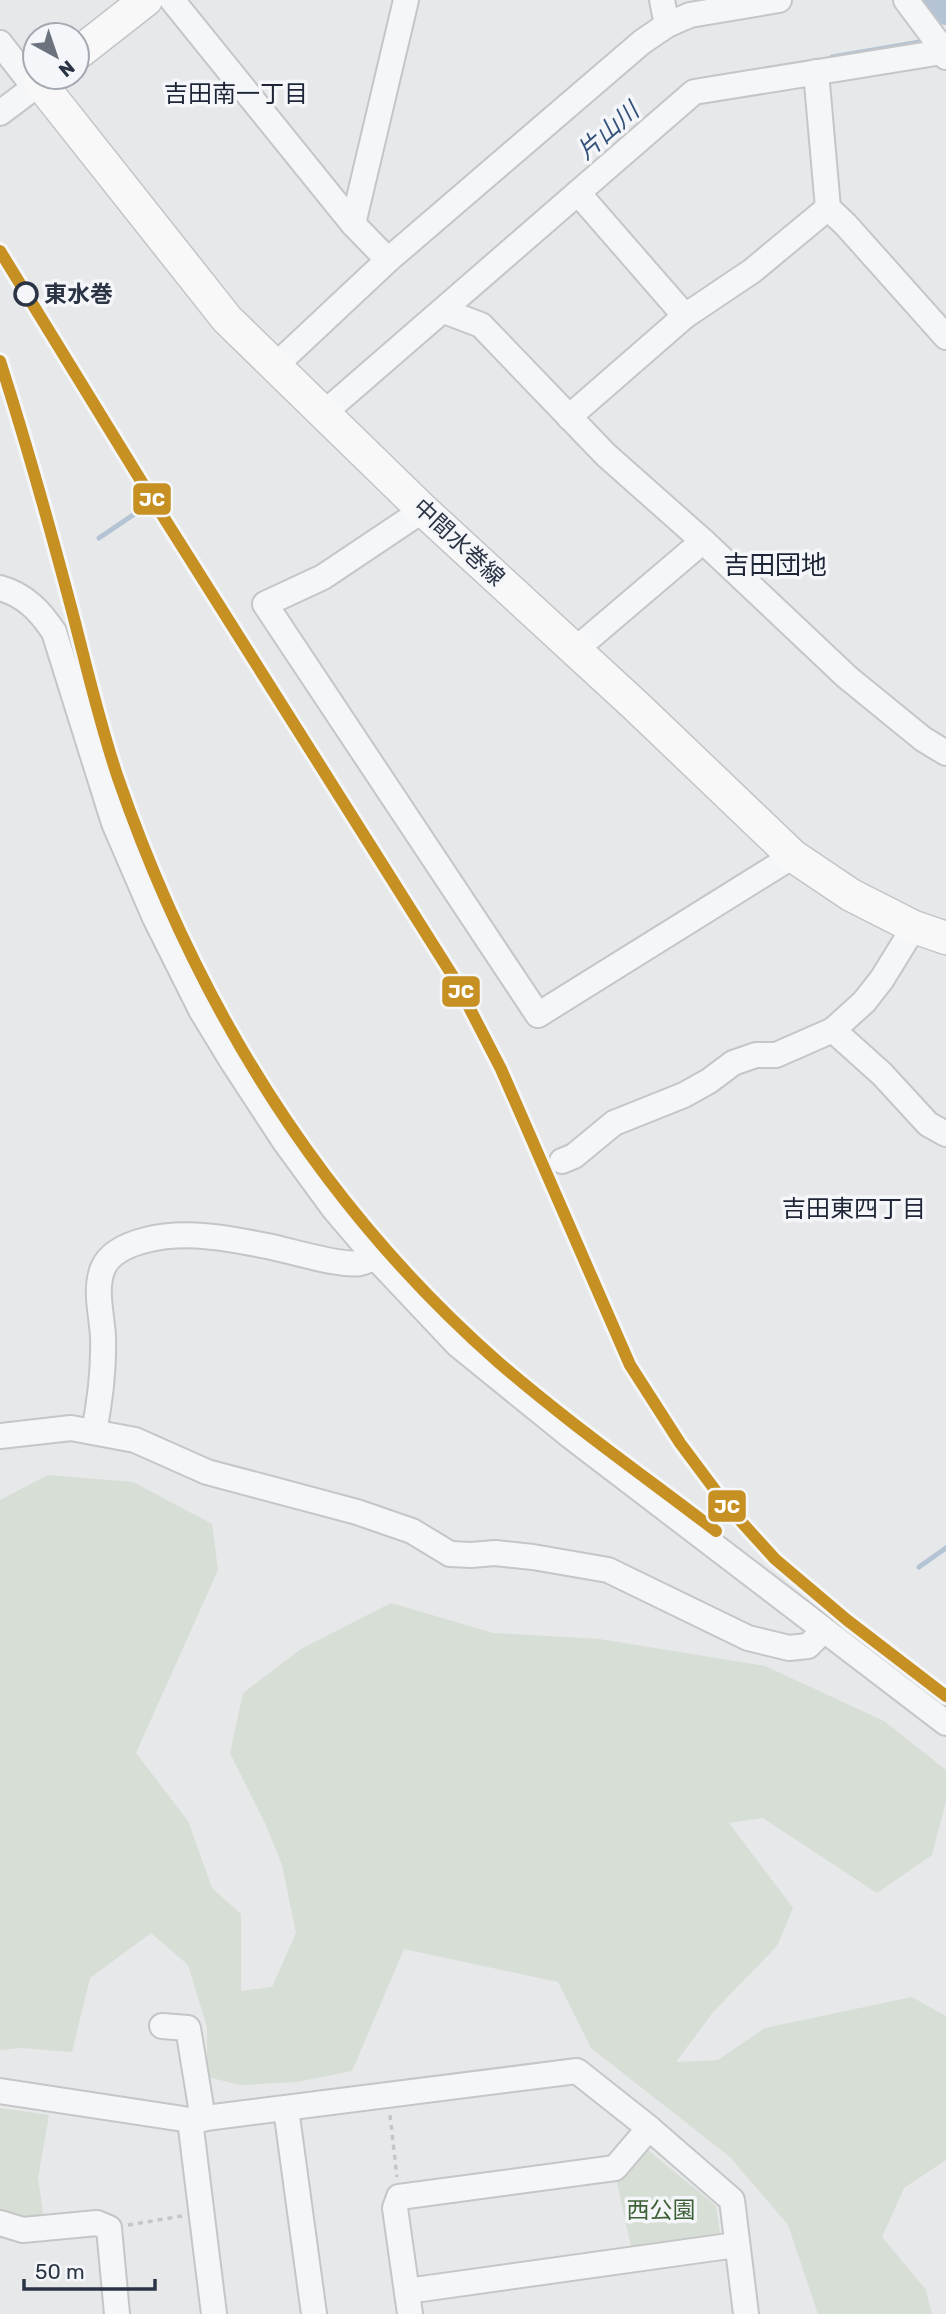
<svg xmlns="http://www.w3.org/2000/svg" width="946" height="2314" viewBox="0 0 946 2314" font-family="Rubik,'Noto Sans JP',sans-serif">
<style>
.green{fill:#d6ded6}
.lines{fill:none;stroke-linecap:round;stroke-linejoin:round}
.stream{stroke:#b4c4d5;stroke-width:5}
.river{stroke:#b4c4d5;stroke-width:32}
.minor-casing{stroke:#c4c6c8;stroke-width:28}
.major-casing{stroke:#c2c5c8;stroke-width:35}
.path{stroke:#c5c6ca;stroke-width:3.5;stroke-dasharray:5 5;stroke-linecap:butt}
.minor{stroke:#f5f6f7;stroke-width:24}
.major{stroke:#f8f8f8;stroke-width:32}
.rail-1-casing{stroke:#f4f6f9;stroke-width:18}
.rail-1{stroke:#c69023;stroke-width:12}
.stop-dot{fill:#f4f6f9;stroke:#2b3445;stroke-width:3.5}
.labels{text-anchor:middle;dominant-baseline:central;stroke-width:7;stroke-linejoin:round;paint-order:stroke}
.stop-label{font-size:23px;font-weight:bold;fill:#2b3445;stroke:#f4f6f9;text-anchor:start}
.street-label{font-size:23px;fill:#2b3445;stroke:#f4f6f9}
.park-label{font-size:23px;fill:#3f6138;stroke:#f4f6f9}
.neighbourhood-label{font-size:24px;fill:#1d2536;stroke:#f4f6f9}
.water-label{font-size:24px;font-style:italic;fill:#34527a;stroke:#f4f6f9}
.quarter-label{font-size:26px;fill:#1d2536;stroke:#f4f6f9}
.line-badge{stroke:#f4f6f9;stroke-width:2.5}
.badge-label{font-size:19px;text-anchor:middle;font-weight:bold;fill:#fff}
</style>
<rect width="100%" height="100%" fill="#e6e8ea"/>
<g class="green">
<polygon points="48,1475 133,1482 212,1524 218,1570 136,1753 188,1821 212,1888 241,1914 241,1991 272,1987 296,1933 282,1865 266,1825 230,1753 243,1693 301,1649 391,1603 493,1633 599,1639 765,1666 884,1721 946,1770 946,1801 932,1855 877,1893 763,1818 729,1823 793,1908 777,1946 714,2011 676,2062 718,2060 765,2028 912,1997 946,2016 946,2160 904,2188 882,2237 926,2290 932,2314 818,2314 788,2225 730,2157 591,2048 558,1982 404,1949 352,2071 297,2082 241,2085 207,2077 207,2027 188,1965 151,1933 90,1978 72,2052 22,2048 0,2050 0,1500"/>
<polygon points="0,2108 49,2115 38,2178 44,2220 0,2215"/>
<polygon points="648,2150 716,2206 720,2233 710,2242 632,2251 616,2178 639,2153"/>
</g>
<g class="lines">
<g class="stream">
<polyline points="832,57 926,41"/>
<polyline points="99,538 142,509"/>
<polyline points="919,1567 946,1548"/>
</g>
<polyline class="river" points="939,0 946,9"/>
<g class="minor-casing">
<g id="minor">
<polyline points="172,0 353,224 388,260"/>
<polyline points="662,0 667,25"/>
<polyline points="906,0 941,47 942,52"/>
<polyline points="0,43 34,87"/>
<polyline points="816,72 828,208 846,225 946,337"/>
<polyline points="0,113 40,83"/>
<polyline points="578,193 685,316"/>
<polyline points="353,224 406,0"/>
<polyline points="444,311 481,325 606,455 703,541 847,677 923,739 946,753"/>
<polyline points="275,366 388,260 642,42 667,25 690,15 779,0"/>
<polyline points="324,413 694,92 942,52 946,57"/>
<polyline points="569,417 685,316 752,271 828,208"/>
<polyline points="423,510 323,577 265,604 538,1015 793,856"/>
<path d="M 0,588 C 25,595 40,611 54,632 L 114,823 L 155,918 L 201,1010 L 232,1061 L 285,1142 L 334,1209 L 375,1257 L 458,1345 L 569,1435 L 946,1723"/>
<polyline points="575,650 703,541"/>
<polyline points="833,1030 882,1074 928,1124 946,1134"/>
<polyline points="562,1161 574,1156 614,1123 684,1095 709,1081 733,1063 756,1055 776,1055 833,1030 864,1002 882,979 914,927"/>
<path d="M 94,1432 C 100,1401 104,1368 103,1337 C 102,1314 94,1290 103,1268 C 110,1252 130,1244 146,1240 C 185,1230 227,1238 267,1246 C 288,1250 342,1267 360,1263 C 365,1262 371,1259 375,1257"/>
<polyline points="0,1436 71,1428 135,1440 207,1472 357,1512 412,1531 450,1554 471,1555 495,1553 533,1557 608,1570 748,1638 789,1648 808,1646 823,1631"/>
<polyline points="162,2026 188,2028 203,2119"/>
<polyline points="0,2091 190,2120 577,2071 649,2128 732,2200 746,2314"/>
<polyline points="286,2109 314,2314"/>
<polyline points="190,2120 214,2314"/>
<polyline points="0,2223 23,2230 97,2223 109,2228 117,2314"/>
<polyline points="407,2291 736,2245"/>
<polyline points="410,2314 395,2208 399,2197 615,2168 649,2128"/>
</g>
</g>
<g class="major-casing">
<g id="major">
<polyline points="77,54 146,0"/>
<polyline points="48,77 40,83 227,319 423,510 635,705 793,856 851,895 914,927 946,938"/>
</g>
</g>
<g class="path">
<polyline points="390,2115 397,2177"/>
<polyline points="128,2225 182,2216"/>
</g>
<use href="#minor" class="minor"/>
<use href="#major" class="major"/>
<g class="rail-1-casing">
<g id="rail-1">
<polyline points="0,251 154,502 454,978 501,1069 630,1365 680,1443 727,1506 775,1559 847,1620 946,1696"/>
<path d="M 0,361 C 26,442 49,524 71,607 C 86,664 99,722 118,778 C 196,1003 318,1203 497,1361 C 567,1422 643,1475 716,1531"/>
</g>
</g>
<use href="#rail-1" class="rail-1"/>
</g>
<circle class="stop-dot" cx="26" cy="294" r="11"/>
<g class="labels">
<g class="stop-label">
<text x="44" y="294">東水巻</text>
</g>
<g class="street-label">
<text transform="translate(459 542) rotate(43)">中間水巻線</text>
</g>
<g class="park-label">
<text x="661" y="2210">西公園</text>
</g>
<g class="neighbourhood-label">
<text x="236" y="94">吉田南一丁目</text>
<text x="854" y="1209">吉田東四丁目</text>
</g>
<g class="water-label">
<text transform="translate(608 131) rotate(-41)">片山川</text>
</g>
<g class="quarter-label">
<text x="775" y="565">吉田団地</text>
</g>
</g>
<g class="line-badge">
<rect x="132" y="482" width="40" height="34" rx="7" fill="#c69023"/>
<rect x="441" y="975" width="40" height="33" rx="7" fill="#c69023"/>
<rect x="707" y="1489" width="40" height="34" rx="7" fill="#c69023"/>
</g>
<g class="badge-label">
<text x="152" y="506">JC</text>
<text x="461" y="998">JC</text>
<text x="727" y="1513">JC</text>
</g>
<g transform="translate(56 56) rotate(140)"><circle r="33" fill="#f4f6f9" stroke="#a4a8b1" stroke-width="2"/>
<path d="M0-5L12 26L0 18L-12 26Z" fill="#6c737f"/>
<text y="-10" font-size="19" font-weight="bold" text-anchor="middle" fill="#2b3445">N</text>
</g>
<path d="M24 2279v10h131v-10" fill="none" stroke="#2b3445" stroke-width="3.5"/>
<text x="35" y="2279" font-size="21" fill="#2b3445" stroke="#f4f6f9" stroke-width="5" paint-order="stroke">50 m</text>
</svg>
